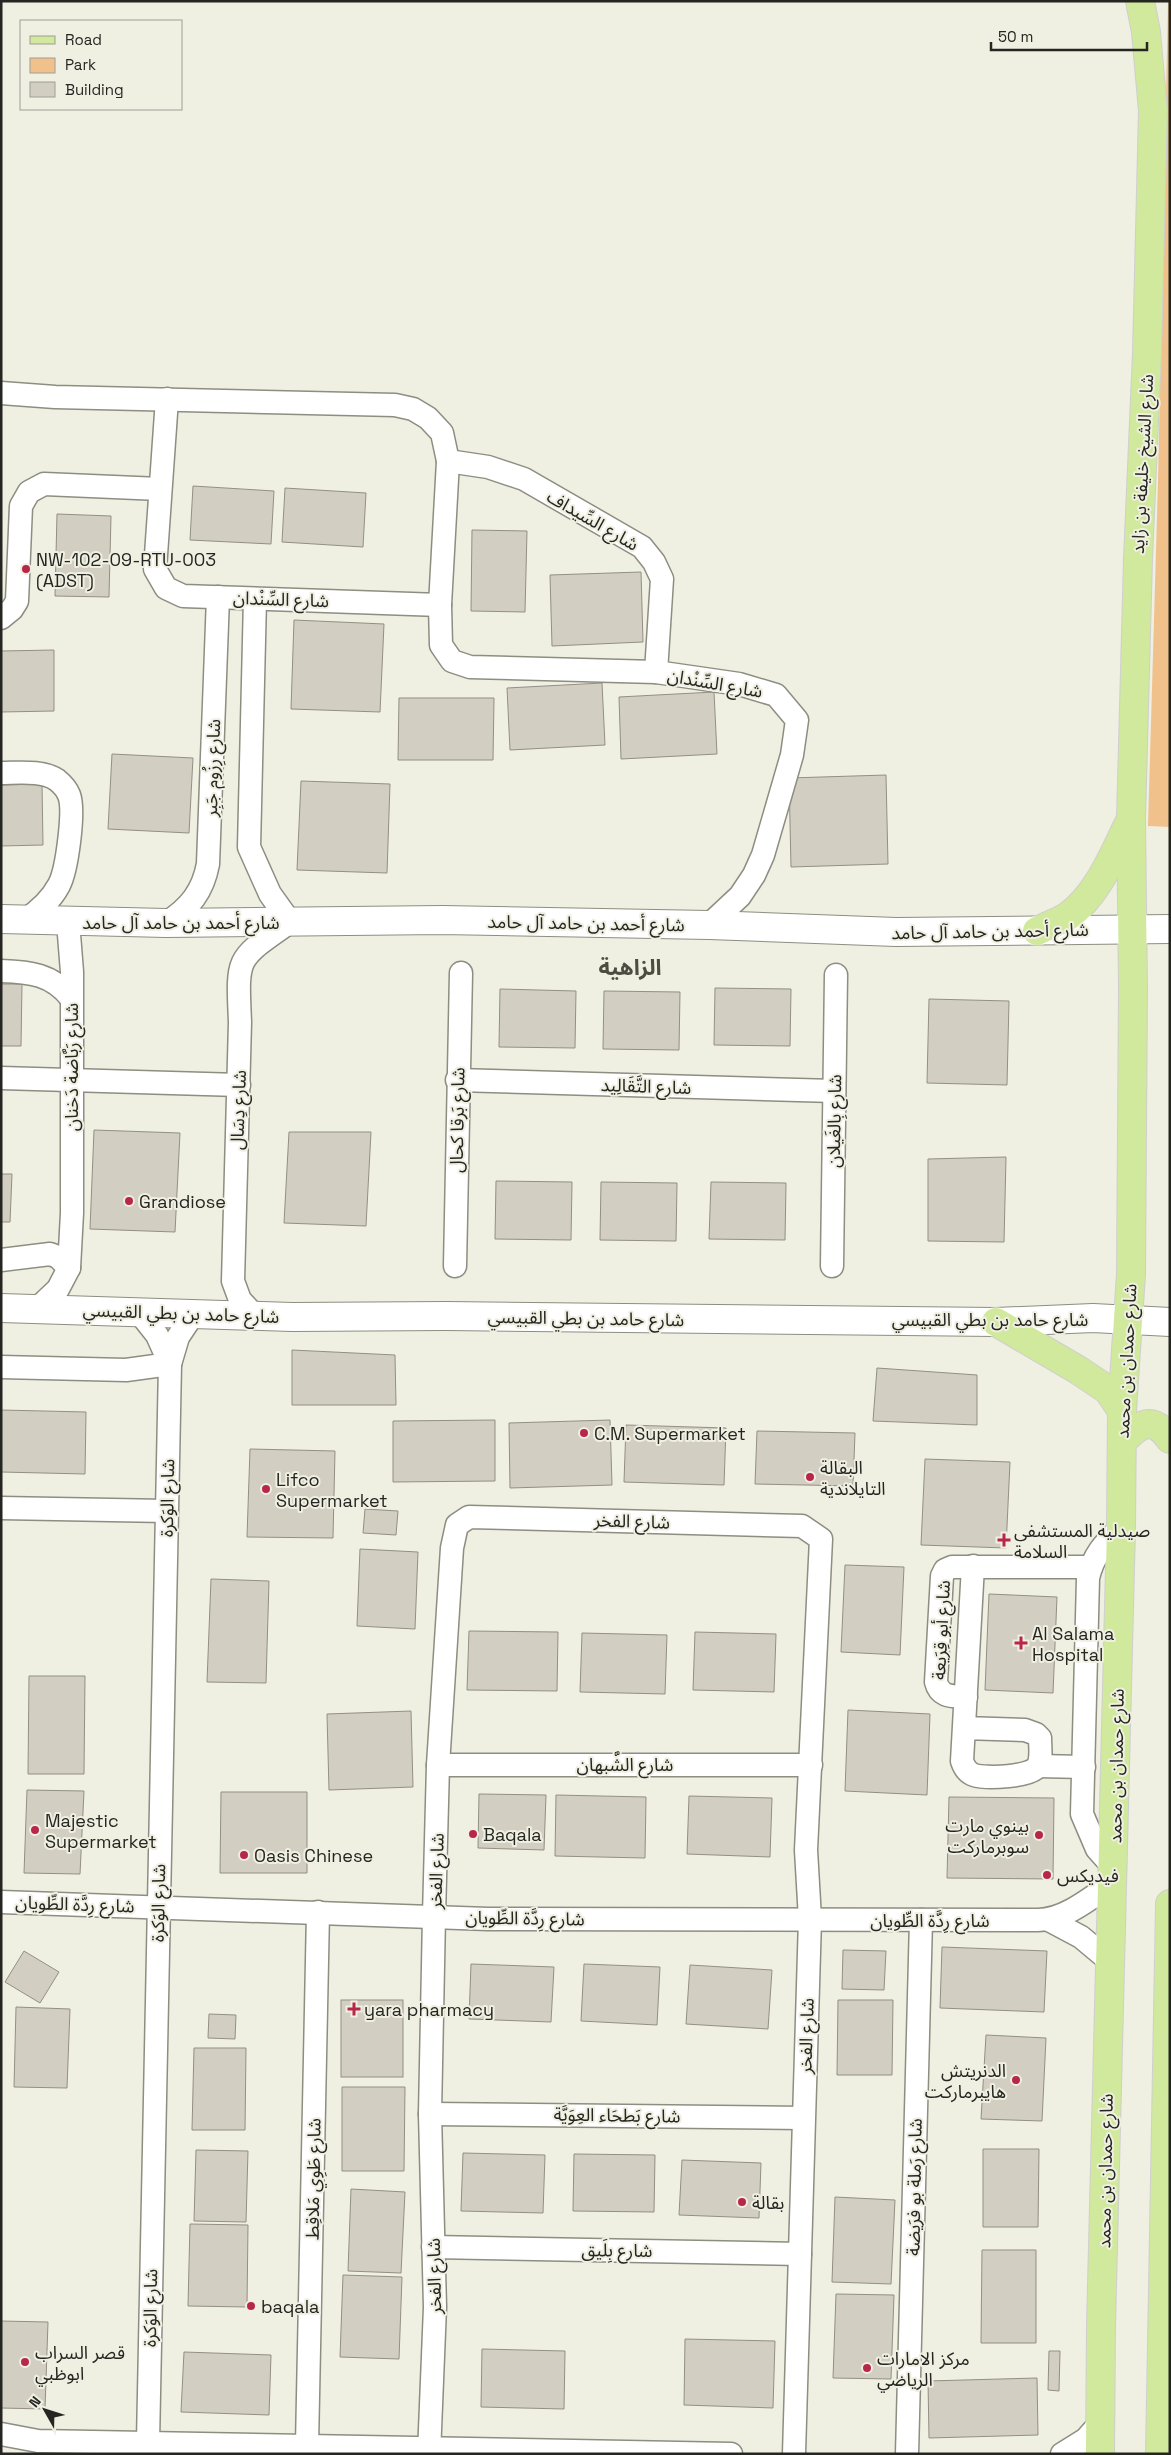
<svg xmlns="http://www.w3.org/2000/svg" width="1171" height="2455" viewBox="0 0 1171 2455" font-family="'Space Grotesk','Noto Sans Arabic',sans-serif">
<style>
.green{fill:#f1c18b}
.building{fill:#d3cec2;stroke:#938f83}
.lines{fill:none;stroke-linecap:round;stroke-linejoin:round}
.street-casing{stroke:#8d8d81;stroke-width:25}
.secondary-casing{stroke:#8d8d81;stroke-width:30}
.primary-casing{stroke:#cfcfce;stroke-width:30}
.street{stroke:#fff;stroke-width:22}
.secondary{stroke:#fff;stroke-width:28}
.primary{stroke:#d0e99c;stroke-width:28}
.poi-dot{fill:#b82749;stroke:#efefe2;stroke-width:2}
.labels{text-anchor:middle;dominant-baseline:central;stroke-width:4;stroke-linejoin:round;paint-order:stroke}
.street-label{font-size:18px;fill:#252521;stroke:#efefe2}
.poi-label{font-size:18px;fill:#252521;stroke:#efefe2;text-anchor:start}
.district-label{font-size:22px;font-weight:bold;fill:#4c4c41;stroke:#efefe2}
</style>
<rect width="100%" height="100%" fill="#efefe2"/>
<polygon class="green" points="1168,1 1170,1 1170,827 1148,826 1158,482"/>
<g class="building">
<polygon points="193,486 274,491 271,544 190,540"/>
<polygon points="285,488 366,493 363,547 282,542"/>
<polygon points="57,514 111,516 109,597 55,596"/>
<polygon points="472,530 527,531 525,612 471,611"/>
<polygon points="641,572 643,642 552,646 550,575"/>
<polygon points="294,620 384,624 380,712 291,709"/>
<polygon points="54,650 54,711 1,712 1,651"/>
<polygon points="602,683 605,745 510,750 507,688"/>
<polygon points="714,692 717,754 621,759 619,697"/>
<polygon points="399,698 494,698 493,760 398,760"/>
<polygon points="112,754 193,758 189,833 108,829"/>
<polygon points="886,775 888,864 791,867 789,778"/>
<polygon points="301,781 390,784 387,873 297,870"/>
<polygon points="42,784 43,845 1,846 1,785"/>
<polygon points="1,984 22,984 21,1046 1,1046"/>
<polygon points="715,988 791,989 790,1046 714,1045"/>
<polygon points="500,989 576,991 575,1048 499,1047"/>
<polygon points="604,991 680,992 679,1050 603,1049"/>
<polygon points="929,999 1009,1001 1007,1085 927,1083"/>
<polygon points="94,1130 180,1133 175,1232 90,1229"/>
<polygon points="289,1132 371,1132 366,1226 284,1223"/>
<polygon points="1006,1157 1004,1242 928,1241 928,1159"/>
<polygon points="1,1174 12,1174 10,1222 1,1222"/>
<polygon points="496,1181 572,1182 571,1240 495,1239"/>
<polygon points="601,1182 677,1183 676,1241 600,1240"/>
<polygon points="711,1182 786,1183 785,1240 709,1239"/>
<polygon points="292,1350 395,1355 396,1405 292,1405"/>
<polygon points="877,1368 977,1375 977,1425 873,1421"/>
<polygon points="1,1410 86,1412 85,1474 1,1472"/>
<polygon points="495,1420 495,1481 393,1482 393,1421"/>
<polygon points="610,1420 612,1485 510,1488 509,1423"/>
<polygon points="626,1425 726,1428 724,1485 624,1482"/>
<polygon points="757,1431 855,1433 853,1486 755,1484"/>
<polygon points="250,1449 335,1451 333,1538 247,1537"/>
<polygon points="925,1459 1010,1462 1006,1548 921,1545"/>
<polygon points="365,1509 398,1511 396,1535 363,1533"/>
<polygon points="360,1549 418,1552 415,1629 357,1626"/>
<polygon points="845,1565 904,1567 900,1655 841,1652"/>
<polygon points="211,1579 269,1581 266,1683 207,1682"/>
<polygon points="989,1594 1057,1597 1053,1693 985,1690"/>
<polygon points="469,1631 558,1632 557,1691 467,1690"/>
<polygon points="695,1632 776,1634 774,1692 693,1690"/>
<polygon points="582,1633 667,1635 665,1694 580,1692"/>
<polygon points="29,1676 85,1676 84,1774 28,1774"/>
<polygon points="848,1710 930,1714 927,1795 845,1791"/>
<polygon points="411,1711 413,1787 329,1790 327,1714"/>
<polygon points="27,1790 84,1791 80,1874 24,1873"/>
<polygon points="221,1792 307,1792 307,1873 220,1873"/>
<polygon points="479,1794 546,1795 544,1850 478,1848"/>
<polygon points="556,1795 646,1797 645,1858 555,1856"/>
<polygon points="689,1796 772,1798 770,1857 687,1854"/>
<polygon points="949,1797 1054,1798 1053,1879 947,1878"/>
<polygon points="942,1947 1047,1951 1044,2012 940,2008"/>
<polygon points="843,1950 886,1951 884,1990 842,1989"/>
<polygon points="24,1951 59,1972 40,2003 5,1982"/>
<polygon points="471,1964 554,1967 551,2022 469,2019"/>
<polygon points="584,1964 660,1967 657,2025 581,2021"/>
<polygon points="690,1965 772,1970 768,2029 686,2024"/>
<rect x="341" y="2000" width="62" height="77"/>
<polygon points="838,2000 893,2000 892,2075 837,2075"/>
<polygon points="16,2007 70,2009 67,2088 14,2087"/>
<polygon points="209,2014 236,2015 235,2039 208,2038"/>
<polygon points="986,2035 1046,2038 1042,2121 981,2119"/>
<polygon points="194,2048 246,2048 245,2130 192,2130"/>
<polygon points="342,2087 405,2087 404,2171 342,2171"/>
<polygon points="983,2149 1039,2149 1038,2227 983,2227"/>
<polygon points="196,2150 248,2151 246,2222 194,2221"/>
<polygon points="463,2153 545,2155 543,2213 461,2211"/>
<polygon points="574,2154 655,2155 654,2212 573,2211"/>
<polygon points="682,2160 761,2163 759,2218 679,2215"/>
<polygon points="351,2189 405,2192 401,2273 348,2271"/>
<polygon points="835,2197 895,2200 891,2284 832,2282"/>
<polygon points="190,2224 248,2225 247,2307 188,2306"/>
<polygon points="982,2250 1036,2250 1036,2343 981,2343"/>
<polygon points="343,2275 402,2277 399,2359 340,2357"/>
<polygon points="836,2294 894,2295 891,2379 833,2378"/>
<polygon points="1,2321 48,2322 45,2409 1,2408"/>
<polygon points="685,2339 775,2341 773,2408 684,2405"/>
<polygon points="482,2349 565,2351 564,2409 481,2407"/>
<polygon points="1049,2351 1060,2351 1059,2391 1048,2390"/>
<polygon points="184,2352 271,2355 269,2415 181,2412"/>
<polygon points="1037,2378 1038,2435 929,2438 928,2381"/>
</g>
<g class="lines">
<g class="street-casing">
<g id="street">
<polyline points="1,393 55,397 395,405 413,409 428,418 442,433 448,461 440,605 441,645 452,661 470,667 656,672 739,684 776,695 797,720 792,755 763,855 754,875 740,896 709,925"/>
<polyline points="167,399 155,569 166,588 183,596 440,605"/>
<polyline points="448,461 488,467 524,479 642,547 654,562 662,579 656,672"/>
<polyline points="1,618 12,609 17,601 21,506 29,492 44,484 160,489"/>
<path d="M 1,773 C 18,773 43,770 57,780 C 62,784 67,790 69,795 C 75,810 67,870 59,885 C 51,900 39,911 25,920"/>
<path d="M 166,923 C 190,908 203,891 208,864 L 218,597"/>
<path d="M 1,971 C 30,972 52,974 71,998"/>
<polyline points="1,1078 239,1085"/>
<polyline points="457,1080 834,1091"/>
<polyline points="1,1260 50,1254 58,1257 69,1268"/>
<polyline points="455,1266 461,973"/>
<polyline points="832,1266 836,975"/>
<polyline points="38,1308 58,1289 69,1268 72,1213 72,972 68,922"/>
<polyline points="138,1311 157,1335 170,1364"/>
<path d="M 254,1315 L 240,1300 L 233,1281 L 240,1022 C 237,955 236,960 290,922 L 270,894 L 249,847 L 255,599"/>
<polyline points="1,1367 126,1370 170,1364"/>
<polyline points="1,1508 166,1511"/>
<path d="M 966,1697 C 953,1696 940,1698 936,1682 L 942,1576 L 945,1570 L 952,1567 L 1091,1567"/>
<path d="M 964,1728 L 1025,1730 L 1036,1734 L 1040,1738 C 1040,1747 1042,1758 1038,1766 C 1032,1777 986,1779 974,1775 C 968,1773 964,1767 962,1761 L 973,1566"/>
<polyline points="438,1765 811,1765"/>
<polyline points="1038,1766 1084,1767"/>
<path d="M 1114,1868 L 1097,1849 L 1082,1814 L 1088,1578 C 1093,1556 1104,1543 1121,1528"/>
<path d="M 1,1902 L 488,1919 L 1038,1920 C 1065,1920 1092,1897 1114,1882"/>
<polyline points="1049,1920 1081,1937 1111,1962"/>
<polyline points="430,2114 803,2118"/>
<polyline points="433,2247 800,2254"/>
<polyline points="1,2434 38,2441 731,2454"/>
<polyline points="148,2442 170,1364 178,1337 194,1313"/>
<polyline points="307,2445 318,1912"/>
<polyline points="429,2454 435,2307 430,2114 434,1916 438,1765 452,1548 457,1525 469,1517 802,1526 821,1539 806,1850 810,1919 794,2454"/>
<polyline points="907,2454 921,1920"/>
<polyline points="1062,2454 1086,2439 1101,2422"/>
</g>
</g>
<g class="secondary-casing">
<g id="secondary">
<polyline points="1,919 166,923 442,920 709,925 896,932 1170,929"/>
<polyline points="1,1308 292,1317 446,1316 996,1322 1093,1318 1170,1322"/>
</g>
</g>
<g class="primary-casing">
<g id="primary">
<path d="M 1037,931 C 1047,926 1059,922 1068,916 C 1098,895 1114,853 1129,823"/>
<polyline points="996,1322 1078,1370 1108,1390 1122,1411"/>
<path d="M 1122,1442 C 1139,1424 1152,1414 1170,1439"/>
<polyline points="1100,2454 1101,2326 1121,1528 1122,1411 1131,1274 1133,989 1131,819 1138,559 1147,353 1153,111 1146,32 1140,1"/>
<polyline points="1160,2454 1170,1904"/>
</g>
</g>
<use href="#street" class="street"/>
<use href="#secondary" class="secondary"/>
<use href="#primary" class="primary"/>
</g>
<g class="poi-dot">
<circle cx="26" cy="569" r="5"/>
<circle cx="129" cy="1201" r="5"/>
<circle cx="584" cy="1433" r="5"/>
<circle cx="810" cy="1477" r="5"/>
<circle cx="266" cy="1489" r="5"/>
<path d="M1001.5 1532.5h5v5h5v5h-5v5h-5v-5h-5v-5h5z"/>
<path d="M1018.5 1635.5h5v5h5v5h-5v5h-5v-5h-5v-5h5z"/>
<circle cx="35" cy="1830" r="5"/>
<circle cx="473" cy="1834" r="5"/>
<circle cx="1039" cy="1835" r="5"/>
<circle cx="244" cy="1855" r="5"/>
<circle cx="1047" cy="1875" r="5"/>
<path d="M351.5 2001.5h5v5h5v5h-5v5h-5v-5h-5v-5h5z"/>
<circle cx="1016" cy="2080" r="5"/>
<circle cx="742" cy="2202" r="5"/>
<circle cx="251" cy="2306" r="5"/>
<circle cx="25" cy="2362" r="5"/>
<circle cx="867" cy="2368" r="5"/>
</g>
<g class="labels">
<g class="street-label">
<text transform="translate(1142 464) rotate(-87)">شارع الشيخ خليفة بن زايد</text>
<text transform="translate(593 520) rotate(30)">شارع السِّيداف</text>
<text transform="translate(281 599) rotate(2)">شارع السِّنْدان</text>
<text transform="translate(715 683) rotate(10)">شارع السِّنْدان</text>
<text transform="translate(212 768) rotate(-88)">شارع رِزُوم جَبِر</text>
<text x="181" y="922">شارع أحمد بن حامد آل حامد</text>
<text transform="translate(586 923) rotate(1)">شارع أحمد بن حامد آل حامد</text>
<text transform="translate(990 931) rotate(-1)">شارع أحمد بن حامد آل حامد</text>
<text transform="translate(71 1067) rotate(-90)">شارع رَبَّاضة دَخنان</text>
<text transform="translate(646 1086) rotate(2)">شارع التَّقَالِيد</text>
<text transform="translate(238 1110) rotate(-88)">شارع دِسَال</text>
<text transform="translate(457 1120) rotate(-89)">شارع بَرقا كحال</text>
<text transform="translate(834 1121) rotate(-89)">شارع بِالغَيلان</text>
<text transform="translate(181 1313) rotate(2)">شارع حامد بن بطي القبيسي</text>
<text transform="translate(586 1318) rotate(1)">شارع حامد بن بطي القبيسي</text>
<text x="990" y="1319">شارع حامد بن بطي القبيسي</text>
<text transform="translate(1126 1361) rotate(-87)">شارع حمدان بن محمد</text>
<text transform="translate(167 1498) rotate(-89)">شارع الوَكرة</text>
<text transform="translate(632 1521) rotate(2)">شارع الفخر</text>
<text transform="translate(941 1630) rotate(-87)">شارع أبو قِرَيعة</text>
<text x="625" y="1764">شارع الشَّبهان</text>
<text transform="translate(1116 1766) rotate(-89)">شارع حمدان بن محمد</text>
<text transform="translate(436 1871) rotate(-88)">شارع الفخر</text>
<text transform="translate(158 1903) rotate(-89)">شارع الوَكرة</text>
<text transform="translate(75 1904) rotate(2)">شارع رِدَّة الطِّويان</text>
<text transform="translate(525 1918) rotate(1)">شارع رِدَّة الطِّويان</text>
<text x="930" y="1920">شارع رِدَّة الطِّويان</text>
<text transform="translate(806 2036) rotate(-88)">شارع الفخر</text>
<text transform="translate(617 2115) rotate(1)">شارع بَطحَاء العِوَيَّة</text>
<text transform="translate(1105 2171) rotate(-89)">شارع حمدان بن محمد</text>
<text transform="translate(313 2179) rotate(-89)">شارع طَوِي مَلاقِط</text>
<text transform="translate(914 2187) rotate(-89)">شارع رَملة بو فرَيضة</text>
<text transform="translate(617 2250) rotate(1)">شارع بِلَيق</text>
<text transform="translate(434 2276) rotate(-91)">شارع الفخر</text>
<text transform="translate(150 2308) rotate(-89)">شارع الوَكرة</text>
</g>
<g class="poi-label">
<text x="36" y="559">NW-102-09-RTU-003<tspan x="36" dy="21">(ADST)</tspan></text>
<text x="139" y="1201">Grandiose</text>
<text x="594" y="1433">C.M. Supermarket</text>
<text x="820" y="1467">البقالة<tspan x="820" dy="21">التايلاندية</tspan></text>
<text x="276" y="1479">Lifco<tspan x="276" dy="21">Supermarket</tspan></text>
<text x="1014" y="1530">صيدلية المستشفى<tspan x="1014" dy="21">السلامة</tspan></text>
<text x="1032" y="1633">Al Salama<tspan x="1032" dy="21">Hospital</tspan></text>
<text x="45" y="1820">Majestic<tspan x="45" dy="21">Supermarket</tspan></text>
<text x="1029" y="1825" text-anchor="end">بينوي مارت<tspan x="1029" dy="21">سوبرماركت</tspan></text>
<text x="483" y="1834">Baqala</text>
<text x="254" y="1855">Oasis Chinese</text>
<text x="1057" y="1875">فيديكس</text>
<text x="364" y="2009">yara pharmacy</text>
<text x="1006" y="2070" text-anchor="end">الدنريتش<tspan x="1006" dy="21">هايبرماركت</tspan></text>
<text x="752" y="2202">بقالة</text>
<text x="261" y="2306">baqala</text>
<text x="35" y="2352">قصر السراب<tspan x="35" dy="21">ابوظبي</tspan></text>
<text x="877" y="2358">مركز الامارات<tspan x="877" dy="21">الرياضي</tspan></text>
</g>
<g class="district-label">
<text x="630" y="967">الزاهية</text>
</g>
</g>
<rect width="1171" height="2455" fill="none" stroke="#252521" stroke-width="5"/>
<rect x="20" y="20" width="162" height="90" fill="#efefe2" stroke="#9e9e95"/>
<rect x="30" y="36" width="25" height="8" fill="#d0e99c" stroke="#9e9e95"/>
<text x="65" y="45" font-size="15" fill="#252521">Road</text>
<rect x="30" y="58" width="25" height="15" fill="#f1c18b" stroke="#9e9e95"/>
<text x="65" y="70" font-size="15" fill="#252521">Park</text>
<rect x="30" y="82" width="25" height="15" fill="#d3cec2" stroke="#9e9e95"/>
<text x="65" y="95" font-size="15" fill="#252521">Building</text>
<g transform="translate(45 2410) rotate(309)" stroke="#efefe2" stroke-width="4" paint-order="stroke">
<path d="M0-4L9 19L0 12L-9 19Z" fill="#252521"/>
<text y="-8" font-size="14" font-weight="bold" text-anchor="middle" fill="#252521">N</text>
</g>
<path d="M991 42v8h156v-8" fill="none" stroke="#252521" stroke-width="2.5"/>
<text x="998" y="42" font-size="15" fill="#252521" stroke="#efefe2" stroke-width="4" paint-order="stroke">50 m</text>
</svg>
